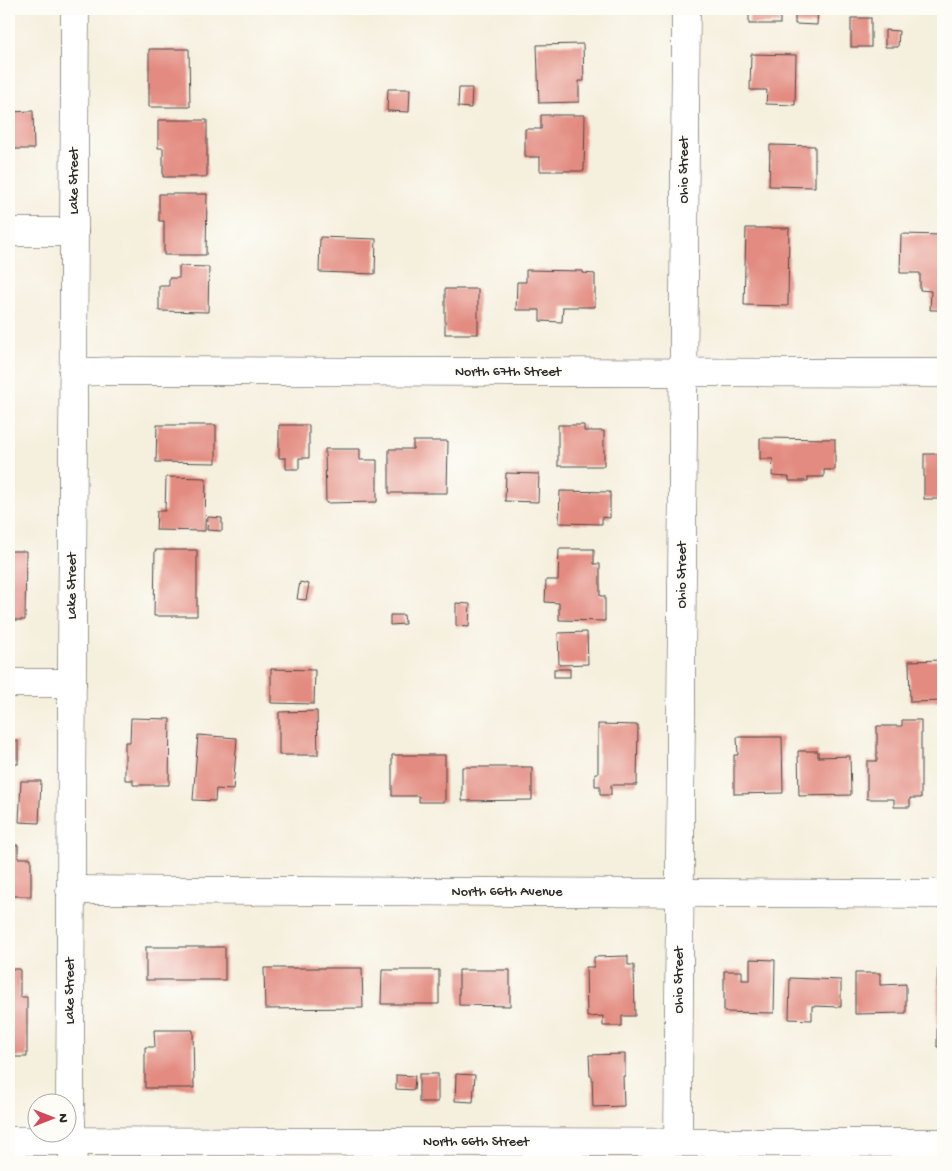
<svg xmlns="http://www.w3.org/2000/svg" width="952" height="1171" viewBox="0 0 952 1171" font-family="'Gochi Hand',sans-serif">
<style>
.building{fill:#e38b80}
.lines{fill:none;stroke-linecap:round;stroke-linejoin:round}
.minor-casing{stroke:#494846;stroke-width:29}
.minor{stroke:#fff;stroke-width:28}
.labels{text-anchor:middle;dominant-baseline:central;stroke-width:4.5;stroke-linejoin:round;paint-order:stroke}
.street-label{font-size:14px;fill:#2b2b2b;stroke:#fdfcf7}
</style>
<rect width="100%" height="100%" fill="#fdfcf7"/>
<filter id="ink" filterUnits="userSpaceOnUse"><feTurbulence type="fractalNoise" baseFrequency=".02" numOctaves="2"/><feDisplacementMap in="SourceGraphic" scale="10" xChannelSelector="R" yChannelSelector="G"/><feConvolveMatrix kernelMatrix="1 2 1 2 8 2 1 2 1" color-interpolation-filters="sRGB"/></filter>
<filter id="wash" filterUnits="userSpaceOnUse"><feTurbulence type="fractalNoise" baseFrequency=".0096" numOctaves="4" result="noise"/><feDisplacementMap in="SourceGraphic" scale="20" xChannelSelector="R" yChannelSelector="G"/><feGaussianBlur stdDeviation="1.12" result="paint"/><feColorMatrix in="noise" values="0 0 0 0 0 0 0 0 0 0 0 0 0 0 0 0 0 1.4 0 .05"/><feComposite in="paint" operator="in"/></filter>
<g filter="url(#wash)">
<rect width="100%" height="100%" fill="#f5efdd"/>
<g id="blocks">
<g class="building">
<rect x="749" y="9" width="31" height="15"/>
<polygon points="795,9 818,9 817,25 795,24"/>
<rect x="851" y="18" width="20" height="29"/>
<polygon points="885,30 899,31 898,47 885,47"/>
<polygon points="583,44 584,81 579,81 579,102 539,103 537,45"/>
<polygon points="149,49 189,49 190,107 149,107"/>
<polygon points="751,54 796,55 795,105 766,104 767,90 750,90"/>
<polygon points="459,88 472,88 471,108 458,107"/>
<polygon points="388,89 410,89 409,112 387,111"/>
<polygon points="33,111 34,149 9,149 9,112"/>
<polygon points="541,115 585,115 584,171 540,171 540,157 525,157 525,129 541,129"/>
<polygon points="158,120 207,120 207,177 163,177 163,148 158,148"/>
<polygon points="770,145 815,146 815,187 769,186"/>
<polygon points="159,194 207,194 206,255 164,255 164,221 159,221"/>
<polygon points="746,228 789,228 788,306 744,305"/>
<polygon points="901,234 943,235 943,310 930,310 931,291 920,290 920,273 900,273"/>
<polygon points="320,237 376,239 375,274 319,272"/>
<polygon points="179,266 209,267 208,312 159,311 159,286 169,286 169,278 179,278"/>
<polygon points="526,270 583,271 583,273 595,274 595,307 563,307 562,322 540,321 540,310 516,310 517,282 526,282"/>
<rect x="445" y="289" width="33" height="45"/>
<polygon points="157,425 216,425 216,463 156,462"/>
<polygon points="279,425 309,425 309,458 299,458 299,469 286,469 286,458 279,458"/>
<polygon points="558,425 584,425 584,431 604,431 604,466 558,466"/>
<polygon points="760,438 835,439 835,470 824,470 824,477 808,477 808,481 789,481 789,477 772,476 773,459 760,459"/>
<polygon points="413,441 448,441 447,493 389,493 389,449 413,449"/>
<polygon points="325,449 360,449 360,460 377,460 377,502 326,503"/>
<rect x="924" y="454" width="19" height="45"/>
<polygon points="506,473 539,474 538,502 505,501"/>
<polygon points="166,477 206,478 205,531 156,530 157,511 165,511"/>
<polygon points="560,491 610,492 610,518 602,517 602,524 559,523"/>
<polygon points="208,517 222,518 222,531 207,530"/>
<polygon points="559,549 594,549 594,564 600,564 600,596 605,596 605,621 559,620 559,603 545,602 546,580 558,580"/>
<polygon points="155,550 197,550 197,616 154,616"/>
<polygon points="9,551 26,551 25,620 9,620"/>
<polygon points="300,582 309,584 306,600 297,599"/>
<polygon points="456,603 470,604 469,627 456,626"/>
<polygon points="390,615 404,615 405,624 390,625"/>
<polygon points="587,632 588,664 559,665 558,633"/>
<polygon points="943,660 943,701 910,702 909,661"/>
<polygon points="271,669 315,670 314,704 271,703"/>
<rect x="554" y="669" width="16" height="8"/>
<polygon points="317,711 318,755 279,755 279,712"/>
<polygon points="131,718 170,719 169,785 133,785 133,780 125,780 125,742 130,742"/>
<polygon points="902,720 921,720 921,798 910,798 910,807 894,807 894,799 867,799 867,761 877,761 877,726 902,726"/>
<polygon points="598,724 638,725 637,785 611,785 611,795 600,795 600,786 595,786 595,773 598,773"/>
<polygon points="198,735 237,738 233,790 216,789 215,801 193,800"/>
<polygon points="737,737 782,737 783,793 734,794 734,755 738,755"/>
<rect x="9" y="741" width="9" height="23"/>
<polygon points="798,751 818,751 818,757 850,756 851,795 799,796"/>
<polygon points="392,755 445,755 445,802 419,802 419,796 392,796"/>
<polygon points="462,767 532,767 532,800 462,801"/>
<polygon points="21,781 41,781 39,823 19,822"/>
<polygon points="9,845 18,845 18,858 31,858 31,896 9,896"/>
<rect x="146" y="947" width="79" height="33"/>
<polygon points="628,956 628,965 634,965 635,1016 622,1016 622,1026 603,1026 603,1016 587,1017 586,967 594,967 594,957"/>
<polygon points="750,959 775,960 774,1013 724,1012 724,971 742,971 742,980 750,980"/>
<polygon points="264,968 362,968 363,1008 265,1009"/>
<polygon points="938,968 943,969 943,1047 937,1047"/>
<polygon points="9,969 20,969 20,997 27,997 27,1057 9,1057"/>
<polygon points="382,970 439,970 439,1004 381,1004"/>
<polygon points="459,970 510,970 510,1006 459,1005"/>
<polygon points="855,973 880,973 880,985 906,984 906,1013 855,1014"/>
<polygon points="790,978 841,980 841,1007 812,1006 812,1020 789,1019"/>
<polygon points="154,1030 193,1030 194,1088 145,1088 145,1047 155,1047"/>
<polygon points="625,1054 625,1076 623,1076 624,1106 593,1107 592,1076 590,1076 589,1055"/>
<rect x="419" y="1074" width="19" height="28"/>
<polygon points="456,1074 475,1075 473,1102 455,1101"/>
<polygon points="396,1075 415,1076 414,1090 396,1089"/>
</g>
</g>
</g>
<g filter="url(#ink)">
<use href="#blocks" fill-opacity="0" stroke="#494846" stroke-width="1"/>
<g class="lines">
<g class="minor-casing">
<g id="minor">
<polyline points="9,232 74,232"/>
<polyline points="73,372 122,371 943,373"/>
<polyline points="9,683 72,683"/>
<polyline points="70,890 943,894"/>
<polyline points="9,1141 943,1143"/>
<polyline points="678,1142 686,9"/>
<polyline points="73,1162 70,1100 75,9"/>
</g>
</g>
<use href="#minor" class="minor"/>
</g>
</g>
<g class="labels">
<g class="street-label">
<text transform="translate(684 170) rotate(-90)">Ohio Street</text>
<text transform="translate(74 181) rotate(-90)">Lake Street</text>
<text x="508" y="372">North 67th Street</text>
<text transform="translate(682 575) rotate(-90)">Ohio Street</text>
<text transform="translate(72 586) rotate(-90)">Lake Street</text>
<text x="507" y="892">North 66th Avenue</text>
<text transform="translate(679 980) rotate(-90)">Ohio Street</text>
<text transform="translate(70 991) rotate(-90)">Lake Street</text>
<text x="476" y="1142">North 66th Street</text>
</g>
</g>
<rect width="952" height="1171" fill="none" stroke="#fdfcf7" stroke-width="30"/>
<g transform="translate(52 1118) rotate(90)"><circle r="24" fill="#fdfcf7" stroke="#a9a8a5"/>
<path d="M0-4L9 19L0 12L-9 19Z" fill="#d1495b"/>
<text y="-8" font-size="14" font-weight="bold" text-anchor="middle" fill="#2b2b2b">N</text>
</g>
</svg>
